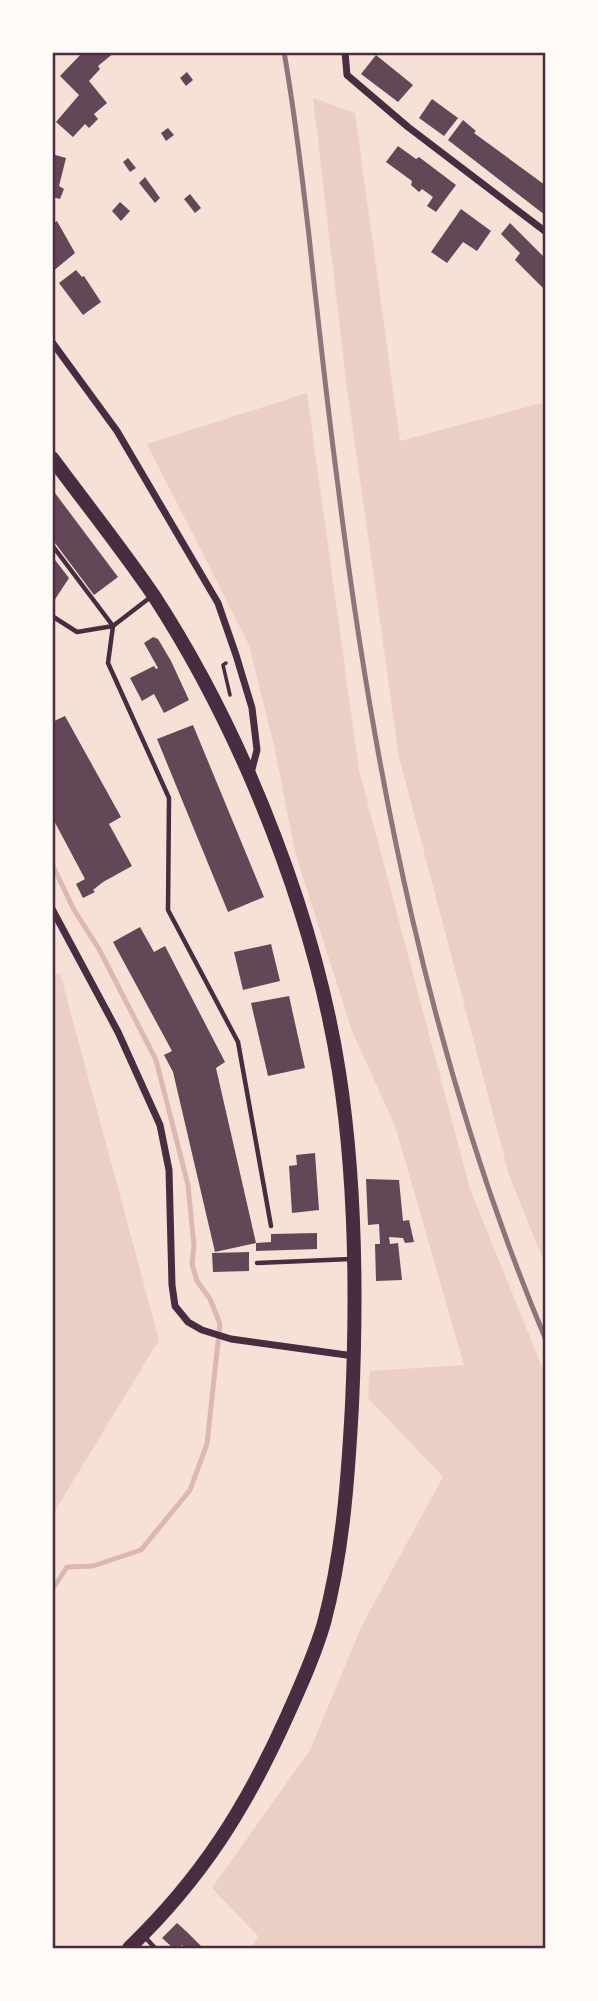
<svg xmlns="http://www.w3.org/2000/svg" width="598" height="2001" viewBox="0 0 598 2001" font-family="Jost,sans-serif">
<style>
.green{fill:#ebcfc5}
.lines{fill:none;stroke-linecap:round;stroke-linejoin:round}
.stream{stroke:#dcb8b0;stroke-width:5}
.building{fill:#644757}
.path{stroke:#4a2c40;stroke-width:3.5}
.service{stroke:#4a2c40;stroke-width:4.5}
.minor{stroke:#4a2c40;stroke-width:7}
.secondary{stroke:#4a2c40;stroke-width:14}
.rail{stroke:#8f747c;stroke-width:5}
.neatline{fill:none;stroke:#4a2c40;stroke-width:2.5}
</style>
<rect width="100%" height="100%" fill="#f7e1d7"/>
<g class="green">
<polygon points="313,98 355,113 400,441 545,402 545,1265 509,1175 399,757 346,380"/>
<polygon points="307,393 359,770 470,1189 545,1374 545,1948 251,1948 258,1936 212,1888 310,1750 362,1625 443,1477 368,1398 370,1371 464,1365 395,1126 352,1031 295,852 275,750 249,645 147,444"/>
<polygon points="60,973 159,1340 53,1514 52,975"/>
</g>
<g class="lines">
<polyline class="stream" points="52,864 74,910 99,949 156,1060 188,1185 194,1246 192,1264 197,1281 210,1299 220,1324 207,1444 190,1490 141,1550 93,1566 67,1567 52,1590"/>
</g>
<g class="building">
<polygon points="83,52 115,52 98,66 100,69 89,81 107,103 94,114 98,119 89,128 85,124 73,137 56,122 79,95 60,76"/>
<polygon points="376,55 413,85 398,102 361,74"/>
<polygon points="187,72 193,80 186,86 180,78"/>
<polygon points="432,99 458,118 444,136 419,118"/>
<polygon points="463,120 476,131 474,133 545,185 545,215 448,140"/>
<polygon points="168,128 174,135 166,141 161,133"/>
<polygon points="398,146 416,159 419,157 456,185 436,212 427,206 433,197 422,189 419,192 411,185 412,181 386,162"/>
<polygon points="52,154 66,158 59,186 64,189 60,199 52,197"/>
<polygon points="128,158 136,168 130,172 123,162"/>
<polygon points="145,177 160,198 155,203 139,183"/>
<polygon points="190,194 201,208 195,213 184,199"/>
<polygon points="120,202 130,211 121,221 112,211"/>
<polygon points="461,209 491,231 477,251 463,242 447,263 431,252"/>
<polygon points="57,221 75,253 52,272 52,224"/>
<polygon points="510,223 545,258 545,290 515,260 520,253 501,234"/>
<polygon points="76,270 82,277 84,276 101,302 83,315 59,283"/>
<polygon points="52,489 118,577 94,595 52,539"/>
<polygon points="52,556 69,578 52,604"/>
<polygon points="153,637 158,639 171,661 189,700 164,713 154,694 142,701 130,678 154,666 156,669 158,668 144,643"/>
<polygon points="65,716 121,817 109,824 132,866 103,882 93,890 95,892 83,898 76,884 85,879 52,817 52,722"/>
<polygon points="193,725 264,897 228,912 157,739"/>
<polygon points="140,927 154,952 165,946 225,1062 216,1068 256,1243 215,1252 173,1072 164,1055 172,1051 113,942"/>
<polygon points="271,944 280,981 243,990 234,952"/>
<polygon points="289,996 305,1068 268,1076 251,1003"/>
<polygon points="315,1153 319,1210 292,1213 289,1166 297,1165 296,1155"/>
<polygon points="366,1179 399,1180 403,1221 409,1220 414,1242 405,1243 403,1238 389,1237 390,1244 398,1243 402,1280 376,1281 375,1244 380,1244 379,1224 368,1225"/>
<polygon points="317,1233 317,1249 256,1251 256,1243 271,1242 271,1234"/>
<polygon points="249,1252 249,1271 213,1272 212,1253"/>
<polygon points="177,1923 187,1932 203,1948 185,1948 182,1945 178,1948 173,1948 162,1938"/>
</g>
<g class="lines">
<polyline class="path" points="226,663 223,665 230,695"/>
<g class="service">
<polyline points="52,545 113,626 77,632 52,616"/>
<polyline points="152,596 113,626 108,663 169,798 168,910 238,1042 271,1226"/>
<polyline points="257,1263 351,1259"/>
<polyline points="144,1936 155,1948"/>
</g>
<g class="minor">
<polyline points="345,52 347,75 408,127 546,232"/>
<polyline points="52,54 53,52"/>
<polyline points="52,342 117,431 218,603 236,655 252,708 257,750 251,773"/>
<polyline points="52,909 118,1032 160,1125 169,1170 172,1285 175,1306 188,1322 202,1330 231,1339 354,1356"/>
</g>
<path class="secondary" d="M 52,458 C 86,504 122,549 154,596 C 191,653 223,714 250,776 C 291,871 323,969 339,1072 C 356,1181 357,1295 352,1405 C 348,1478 343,1552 324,1623 C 315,1654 301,1685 288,1714 C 247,1806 202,1878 129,1948"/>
<path class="rail" d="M 284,52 C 295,113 302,175 309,236 C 318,320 327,403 338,486 C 374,776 432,1070 546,1340"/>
</g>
<rect width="598" height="2001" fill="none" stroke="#fffaf5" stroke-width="108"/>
<rect x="54" y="54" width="490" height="1893" class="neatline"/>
</svg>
